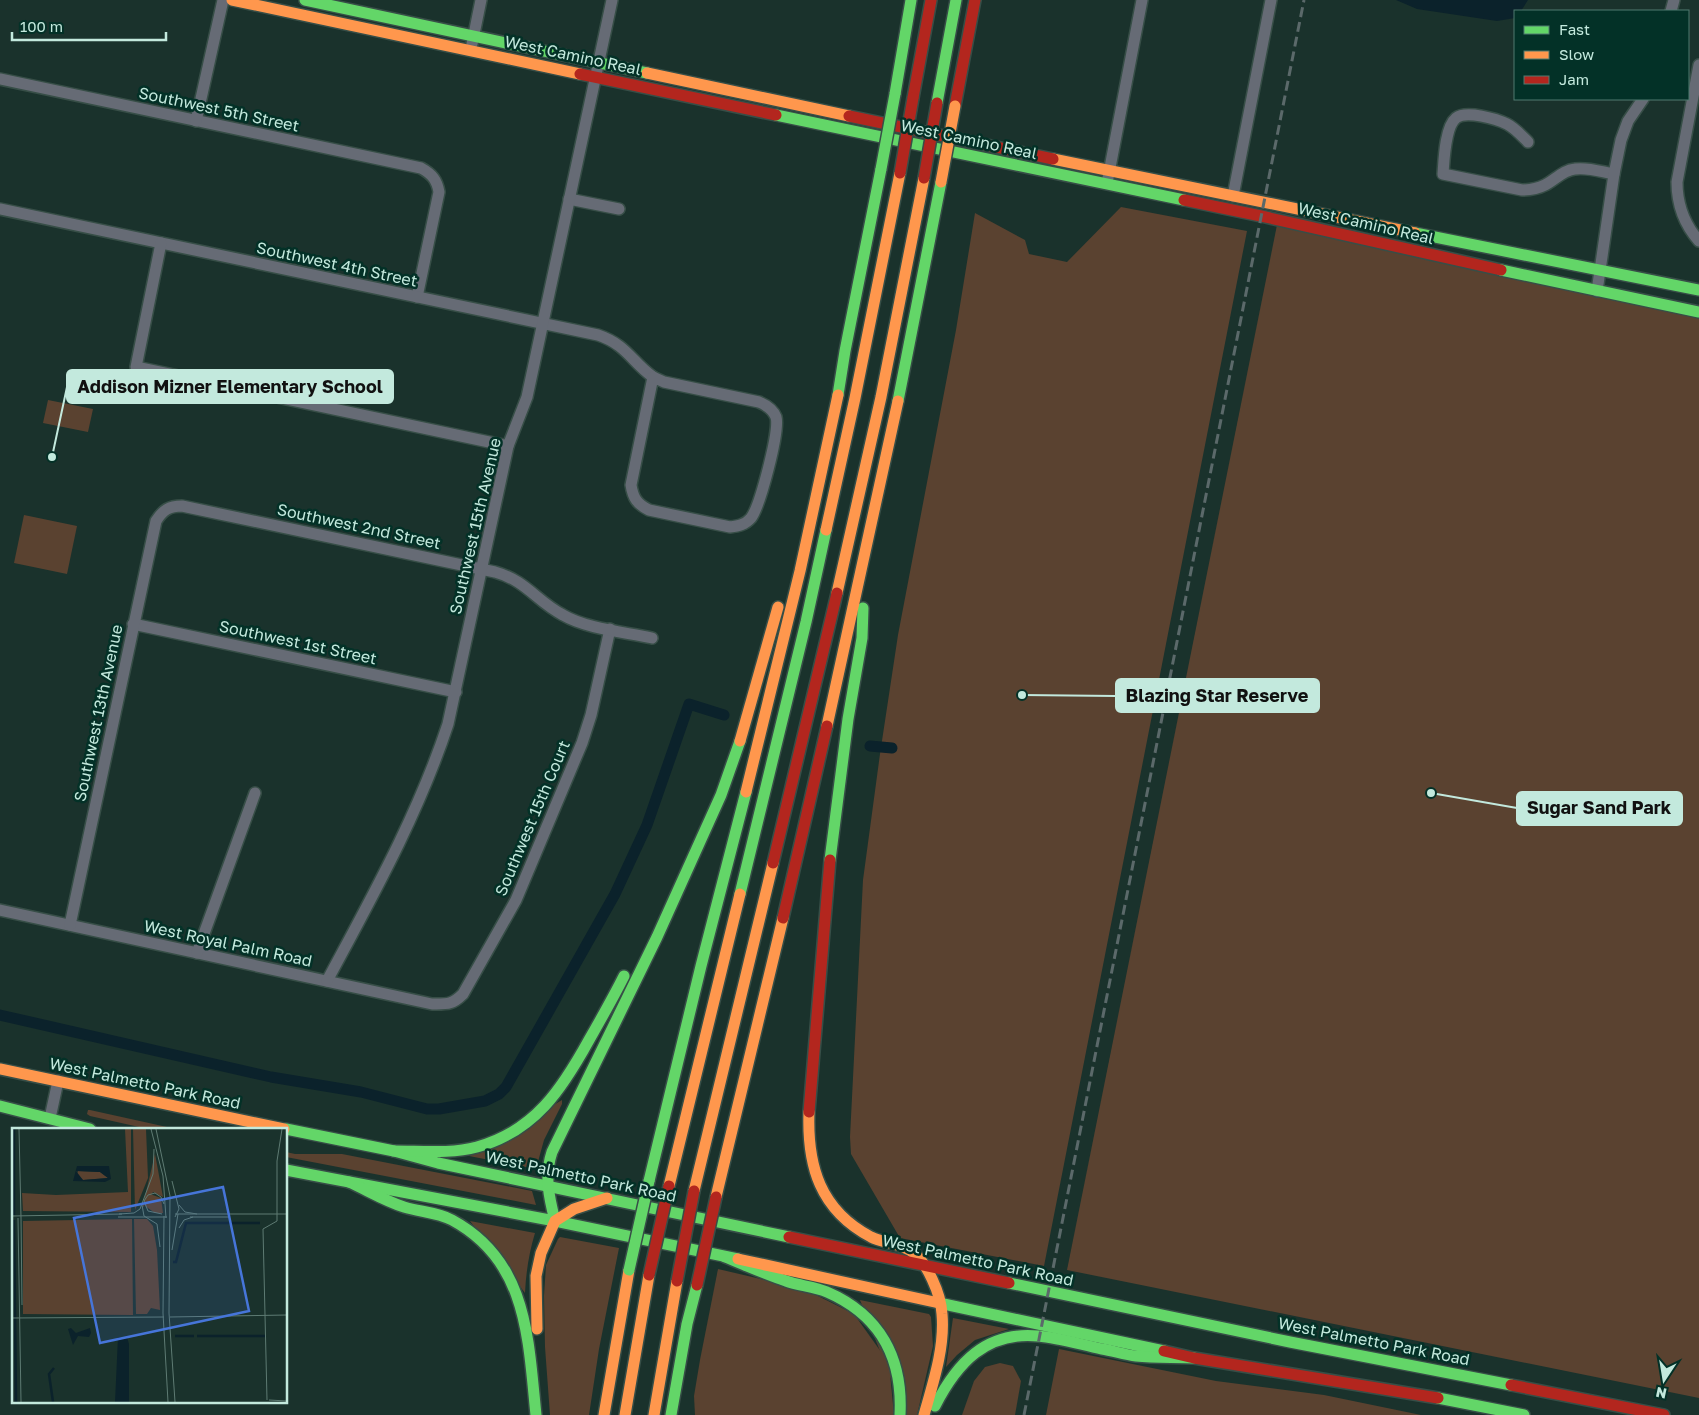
<svg xmlns="http://www.w3.org/2000/svg" width="1699" height="1415" viewBox="0 0 1699 1415" font-family="'Golos Text',sans-serif">
<style>
.green{fill:#5a4230}
.water{fill:#0b222b}
.lines{fill:none;stroke-linecap:round;stroke-linejoin:round}
.canal{stroke:#0b222b;stroke-width:11}
.street-casing{stroke:#374e47;stroke-width:14}
.fast-casing{stroke:#374e47;stroke-width:14}
.slow-casing{stroke:#374e47;stroke-width:14}
.jam-casing{stroke:#374e47;stroke-width:14}
.street{stroke:#666b75;stroke-width:11}
.fast{stroke:#63d668;stroke-width:11}
.slow{stroke:#ff974d;stroke-width:11}
.jam{stroke:#b3261e;stroke-width:11}
.rail{stroke:#5b696a;stroke-width:3;stroke-dasharray:10 5;stroke-linecap:butt}
.fast-bridge-casing{stroke:#374e47;stroke-width:14;stroke-linecap:butt}
.slow-bridge-casing{stroke:#374e47;stroke-width:14;stroke-linecap:butt}
.jam-bridge-casing{stroke:#374e47;stroke-width:14;stroke-linecap:butt}
.fast-bridge{stroke:#63d668;stroke-width:11}
.slow-bridge{stroke:#ff974d;stroke-width:11}
.jam-bridge{stroke:#b3261e;stroke-width:11}
.labels{text-anchor:middle;dominant-baseline:central;stroke-width:5;stroke-linejoin:round;paint-order:stroke}
.street-label{font-size:16px;fill:#c3e9dd;stroke:#033127}
.inset-river{fill:none;stroke:#0b222b;stroke-width:2.5}
.inset-road{fill:none;stroke:#5e7b73;stroke-width:1}
.view{fill:#4675d9;fill-opacity:0.15;stroke:#4675d9;stroke-width:2.5}
.inset-edge{fill:none;stroke:#c3e9dd;stroke-width:2.5}
.leader{fill:none;stroke:#c3e9dd;stroke-width:2}
.callout-dot{fill:#c3e9dd;stroke:#033127;stroke-width:2}
.callout{fill:#c3e9dd;stroke:#c3e9dd;stroke-width:2}
.callout-label{font-size:18px;text-anchor:middle;font-weight:bold;fill:#111}
</style>
<rect width="100%" height="100%" fill="#1a322c"/>
<g class="green">
<polygon points="1121,207 1247,231 1044,1266 900,1238 851,1154 850,1137 863,880 880,754 898,635 956,330 975,213 1025,240 1029,254 1067,262"/>
<polygon points="1277,225 1699,316 1699,1398 1067,1270"/>
<polygon points="48,400 93,409 88,432 43,423"/>
<polygon points="24,515 77,526 67,574 14,563"/>
<polygon points="562,1100 562,1104 544,1140 536,1169 469,1156"/>
<polygon points="88,1110 90,1110 176,1129 148,1129 90,1116 87,1114"/>
<polygon points="286,1152 295,1154 342,1154 532,1191 536,1205 286,1157"/>
<path d="M 470,1221 L 535,1233 C 529,1253 526,1272 525,1293 Z"/>
<polygon points="560,1237 619,1248 599,1349 589,1415 550,1415 545,1347 544,1296 546,1265 558,1239"/>
<polygon points="718,1269 804,1289 854,1314 889,1363 894,1415 695,1415 694,1396 700,1360"/>
<polygon points="860,1300 929,1314 931,1317 933,1346 917,1415 905,1415"/>
<polygon points="953,1318 1009,1329 975,1340 957,1355 946,1367"/>
<polygon points="1059,1349 1216,1381 1324,1395 1421,1415 1046,1415"/>
<polygon points="1000,1363 1013,1366 1021,1381 1015,1415 962,1415 974,1381 985,1367"/>
</g>
<polygon class="water" points="1396,0 1528,0 1521,11 1515,11 1515,18 1497,21 1417,9"/>
<g class="lines">
<g class="canal">
<polyline points="870,746 892,748"/>
<polyline points="0,1015 271,1077 361,1092 427,1109 439,1109 485,1101 499,1094 506,1087 615,894 647,825 689,704 724,715"/>
</g>
<g class="street-casing">
<g id="street">
<polyline points="1671,11 1674,0"/>
<polyline points="472,44 481,0"/>
<path d="M 1699,65 L 1677,182 C 1677,204 1684,224 1699,241"/>
<path d="M 0,79 L 421,168 C 432,174 437,180 439,192 L 417,297"/>
<polyline points="196,121 223,0"/>
<path d="M 1528,142 C 1522,136 1515,128 1507,124 C 1497,119 1466,110 1456,118 C 1445,127 1444,160 1443,174 L 1522,190 C 1530,190 1537,189 1545,185 C 1555,180 1563,170 1575,169 C 1588,167 1602,172 1614,174"/>
<polyline points="1108,178 1142,0"/>
<polyline points="1233,196 1271,0"/>
<polyline points="569,199 619,209"/>
<path d="M 0,209 L 598,335 C 627,345 631,361 653,377"/>
<polyline points="161,243 136,367 508,446"/>
<polyline points="1597,291 1614,174 1621,140 1628,121 1643,99"/>
<path d="M 653,377 L 664,382 L 759,402 C 766,405 773,409 776,417 C 780,431 760,506 751,518 C 745,525 738,526 730,527 L 649,510 C 637,504 633,498 631,485 Z"/>
<polyline points="133,624 456,692"/>
<path d="M 0,910 L 432,1004 C 447,1004 452,1005 463,994 L 516,900 L 582,743 L 591,715 L 610,629"/>
<path d="M 70,925 L 156,521 C 163,510 169,506 182,506 L 495,572 C 527,581 536,601 563,615 C 587,629 625,632 652,638"/>
<polyline points="197,953 255,793"/>
<path d="M 327,981 C 372,897 418,815 448,724 L 508,446 L 527,397 L 612,0"/>
<polyline points="50,1118 58,1081"/>
</g>
</g>
<g class="fast-casing">
<g id="fast">
<polyline points="305,0 647,73"/>
<polyline points="895,94 911,0"/>
<polyline points="937,103 956,0"/>
<polyline points="776,115 1184,200"/>
<polyline points="1415,233 1699,290"/>
<polyline points="1501,270 1699,312"/>
<polyline points="838,395 845,351 881,169"/>
<polyline points="898,401 941,182"/>
<polyline points="830,860 848,719 862,638 863,608"/>
<polyline points="740,894 806,622 826,530"/>
<polyline points="0,1106 90,1129"/>
<polyline points="286,1129 394,1151 438,1163 789,1237"/>
<path d="M 394,1151 C 422,1151 451,1154 477,1147 C 535,1131 562,1089 589,1040 C 601,1019 613,998 624,976"/>
<polyline points="286,1170 555,1221 738,1259"/>
<polyline points="649,1181 701,966 746,792"/>
<path d="M 349,1182 C 367,1190 385,1201 404,1207 C 420,1212 437,1212 452,1220 C 528,1261 528,1338 536,1415"/>
<path d="M 555,1221 C 549,1197 544,1176 552,1152 L 657,937 L 721,795 L 740,741"/>
<path d="M 725,1257 C 745,1265 765,1274 786,1281 C 799,1286 814,1286 827,1292 C 880,1315 903,1358 900,1415"/>
<polyline points="1009,1283 1290,1342 1511,1385"/>
<polyline points="939,1303 1164,1351"/>
<polyline points="1438,1398 1524,1415"/>
<path d="M 935,1406 C 957,1363 986,1331 1038,1336 C 1060,1338 1082,1345 1102,1349 C 1114,1351 1125,1355 1136,1356 C 1155,1358 1175,1357 1194,1358"/>
<polyline points="671,1415 687,1324 697,1285"/>
</g>
</g>
<g class="slow-casing">
<g id="slow">
<polyline points="232,0 580,74"/>
<polyline points="647,73 849,116"/>
<polyline points="1053,159 1415,233"/>
<polyline points="826,530 855,398 900,173"/>
<polyline points="837,593 881,397 924,178"/>
<polyline points="827,726 898,401"/>
<polyline points="740,741 778,607"/>
<polyline points="746,792 800,571 838,395"/>
<polyline points="0,1069 284,1129"/>
<path d="M 809,1112 C 807,1166 820,1210 871,1237 C 883,1243 899,1243 911,1251 C 927,1261 941,1295 942,1314 C 945,1348 933,1383 924,1415"/>
<polyline points="669,1186 740,894"/>
<polyline points="694,1191 773,863"/>
<polyline points="716,1197 783,918"/>
<polyline points="738,1259 939,1303"/>
<polyline points="537,1329 536,1276 541,1253 555,1221 574,1209 607,1198"/>
<polyline points="604,1415 629,1270"/>
<polyline points="625,1415 649,1275"/>
<polyline points="654,1415 677,1281"/>
</g>
</g>
<g class="jam-casing">
<g id="jam">
<polyline points="580,74 776,115"/>
<polyline points="913,98 931,0"/>
<polyline points="955,106 975,0"/>
<polyline points="849,116 1053,159"/>
<polyline points="1184,200 1261,216 1501,270"/>
<polyline points="773,863 837,593"/>
<polyline points="783,918 827,726"/>
<polyline points="809,1112 830,860"/>
<polyline points="789,1237 1009,1283"/>
<polyline points="1164,1351 1194,1358 1438,1398"/>
<polyline points="1511,1385 1664,1415"/>
</g>
</g>
<use href="#street" class="street"/>
<use href="#fast" class="fast"/>
<use href="#slow" class="slow"/>
<use href="#jam" class="jam"/>
<polyline class="rail" points="1024,1415 1304,0"/>
<g class="fast-bridge-casing">
<g id="fast-bridge">
<polyline points="881,169 895,94"/>
<polyline points="629,1270 649,1181"/>
</g>
</g>
<g class="slow-bridge-casing">
<polyline id="slow-bridge" points="941,182 955,106"/>
</g>
<g class="jam-bridge-casing">
<g id="jam-bridge">
<polyline points="900,173 913,98"/>
<polyline points="924,178 937,103"/>
<polyline points="649,1275 669,1186"/>
<polyline points="677,1281 694,1191"/>
<polyline points="697,1285 716,1197"/>
</g>
</g>
<use href="#fast-bridge" class="fast-bridge"/>
<use href="#slow-bridge" class="slow-bridge"/>
<use href="#jam-bridge" class="jam-bridge"/>
</g>
<g class="labels">
<g class="street-label">
<text transform="translate(573 55) rotate(12)">West Camino Real</text>
<text transform="translate(219 109) rotate(12)">Southwest 5th Street</text>
<text transform="translate(969 139) rotate(12)">West Camino Real</text>
<text transform="translate(1366 223) rotate(13)">West Camino Real</text>
<text transform="translate(337 264) rotate(12)">Southwest 4th Street</text>
<text transform="translate(359 526) rotate(12)">Southwest 2nd Street</text>
<text transform="translate(475 526) rotate(-77)">Southwest 15th Avenue</text>
<text transform="translate(298 642) rotate(12)">Southwest 1st Street</text>
<text transform="translate(98 713) rotate(-78)">Southwest 13th Avenue</text>
<text transform="translate(532 818) rotate(-67)">Southwest 15th Court</text>
<text transform="translate(228 943) rotate(12)">West Royal Palm Road</text>
<text transform="translate(145 1083) rotate(12)">West Palmetto Park Road</text>
<text transform="translate(581 1176) rotate(12)">West Palmetto Park Road</text>
<text transform="translate(978 1260) rotate(12)">West Palmetto Park Road</text>
<text transform="translate(1374 1341) rotate(11)">West Palmetto Park Road</text>
</g>
</g>
<g transform="translate(12 1128)">
<rect width="275" height="275" fill="#1a322c"/>
<path d="M 113,1 L 119,1 L 119,84 L 11,83 L 10,65 L 44,67 L 116,64 ZM 121,1 L 134,1 L 136,50 L 123,82 ZM 143,26 L 151,69 L 141,64 L 130,81 ZM 66,43 L 88,44 L 96,50 L 71,52 L 65,47 ZM 138,66 L 149,70 L 151,85 L 143,85 L 133,78 ZM 120,91 L 121,187 L 11,186 L 11,93 ZM 122,91 L 135,91 L 141,98 L 145,122 L 148,182 L 139,180 L 135,186 L 124,186 Z" fill="#5a4230"/>
<path d="M 65,38 L 97,38 L 99,51 L 93,54 L 61,53 ZM 64,43 L 88,44 L 96,50 L 71,52 ZM 59,200 L 64,205 L 78,200 L 79,205 L 77,209 L 66,208 L 61,217 L 56,201 ZM 106,209 L 115,209 L 117,216 L 117,274 L 103,274 Z" fill="#0b222b" fill-rule="evenodd"/>
<path class="inset-river" d="M 2,1 L 2,87M 2,92 L 4,274M 161,134 L 164,134 L 174,95 L 248,95M 163,208 L 182,208M 185,208 L 253,208M 41,274 L 37,246 L 42,240"/>
<path class="inset-road" d="M 7,1 L 9,90M 139,1 L 151,48 L 154,90M 144,1 L 158,68 L 157,185 L 163,274M 160,53 L 167,81 L 163,89M 130,77 L 132,88 L 145,96 L 148,119M 167,77 L 173,84 L 185,86M 107,86 L 122,85 L 128,81 L 141,46 L 142,21M 150,86 L 136,83 L 132,73 L 136,67 L 143,65 L 149,69 L 152,76M 163,86 L 275,86M 0,88 L 110,86M 152,88 L 151,185 L 156,274M 106,89 L 155,89M 178,89 L 217,89M 6,90 L 9,274M 9,90 L 10,177M 167,100 L 172,92 L 181,89M 160,122 L 166,86M 158,189 L 275,187M 0,190 L 152,189M 255,272 L 251,101 L 265,93 L 265,33 L 270,1M 257,272 L 275,273"/>
<path class="view" d="M 211,59 L 237,183 L 88,215 L 62,90 Z"/>
<rect width="275" height="275" class="inset-edge"/>
</g>
<path class="leader" d="M52 457L67 387M1022 695L1116 696M1431 793L1517 808"/>
<g class="callout-dot">
<circle cx="52" cy="457" r="5"/>
<circle cx="1022" cy="695" r="5"/>
<circle cx="1431" cy="793" r="5"/>
</g>
<g class="callout">
<rect x="67" y="370" width="326" height="33" rx="5"/>
<rect x="1116" y="679" width="203" height="33" rx="5"/>
<rect x="1517" y="792" width="165" height="33" rx="5"/>
</g>
<g class="callout-label">
<text x="230" y="393">Addison Mizner Elementary School</text>
<text x="1217" y="702">Blazing Star Reserve</text>
<text x="1599" y="814">Sugar Sand Park</text>
</g>
<rect x="1514" y="10" width="175" height="90" fill="#033127" stroke="#507b70"/>
<rect x="1524" y="26" width="25" height="8" fill="#63d668" stroke="#507b70"/>
<text x="1559" y="35" font-size="15" fill="#c3e9dd">Fast</text>
<rect x="1524" y="51" width="25" height="8" fill="#ff974d" stroke="#507b70"/>
<text x="1559" y="60" font-size="15" fill="#c3e9dd">Slow</text>
<rect x="1524" y="76" width="25" height="8" fill="#b3261e" stroke="#507b70"/>
<text x="1559" y="85" font-size="15" fill="#c3e9dd">Jam</text>
<g transform="translate(1664 1380) rotate(192)" stroke="#033127" stroke-width="4" paint-order="stroke">
<path d="M0-4L9 19L0 12L-9 19Z" fill="#c3e9dd"/>
<text y="-8" font-size="14" font-weight="bold" text-anchor="middle" fill="#c3e9dd">N</text>
</g>
<path d="M12 32v8h154v-8" fill="none" stroke="#c3e9dd" stroke-width="2.5"/>
<text x="20" y="32" font-size="15" fill="#c3e9dd" stroke="#033127" stroke-width="4" paint-order="stroke">100 m</text>
</svg>
